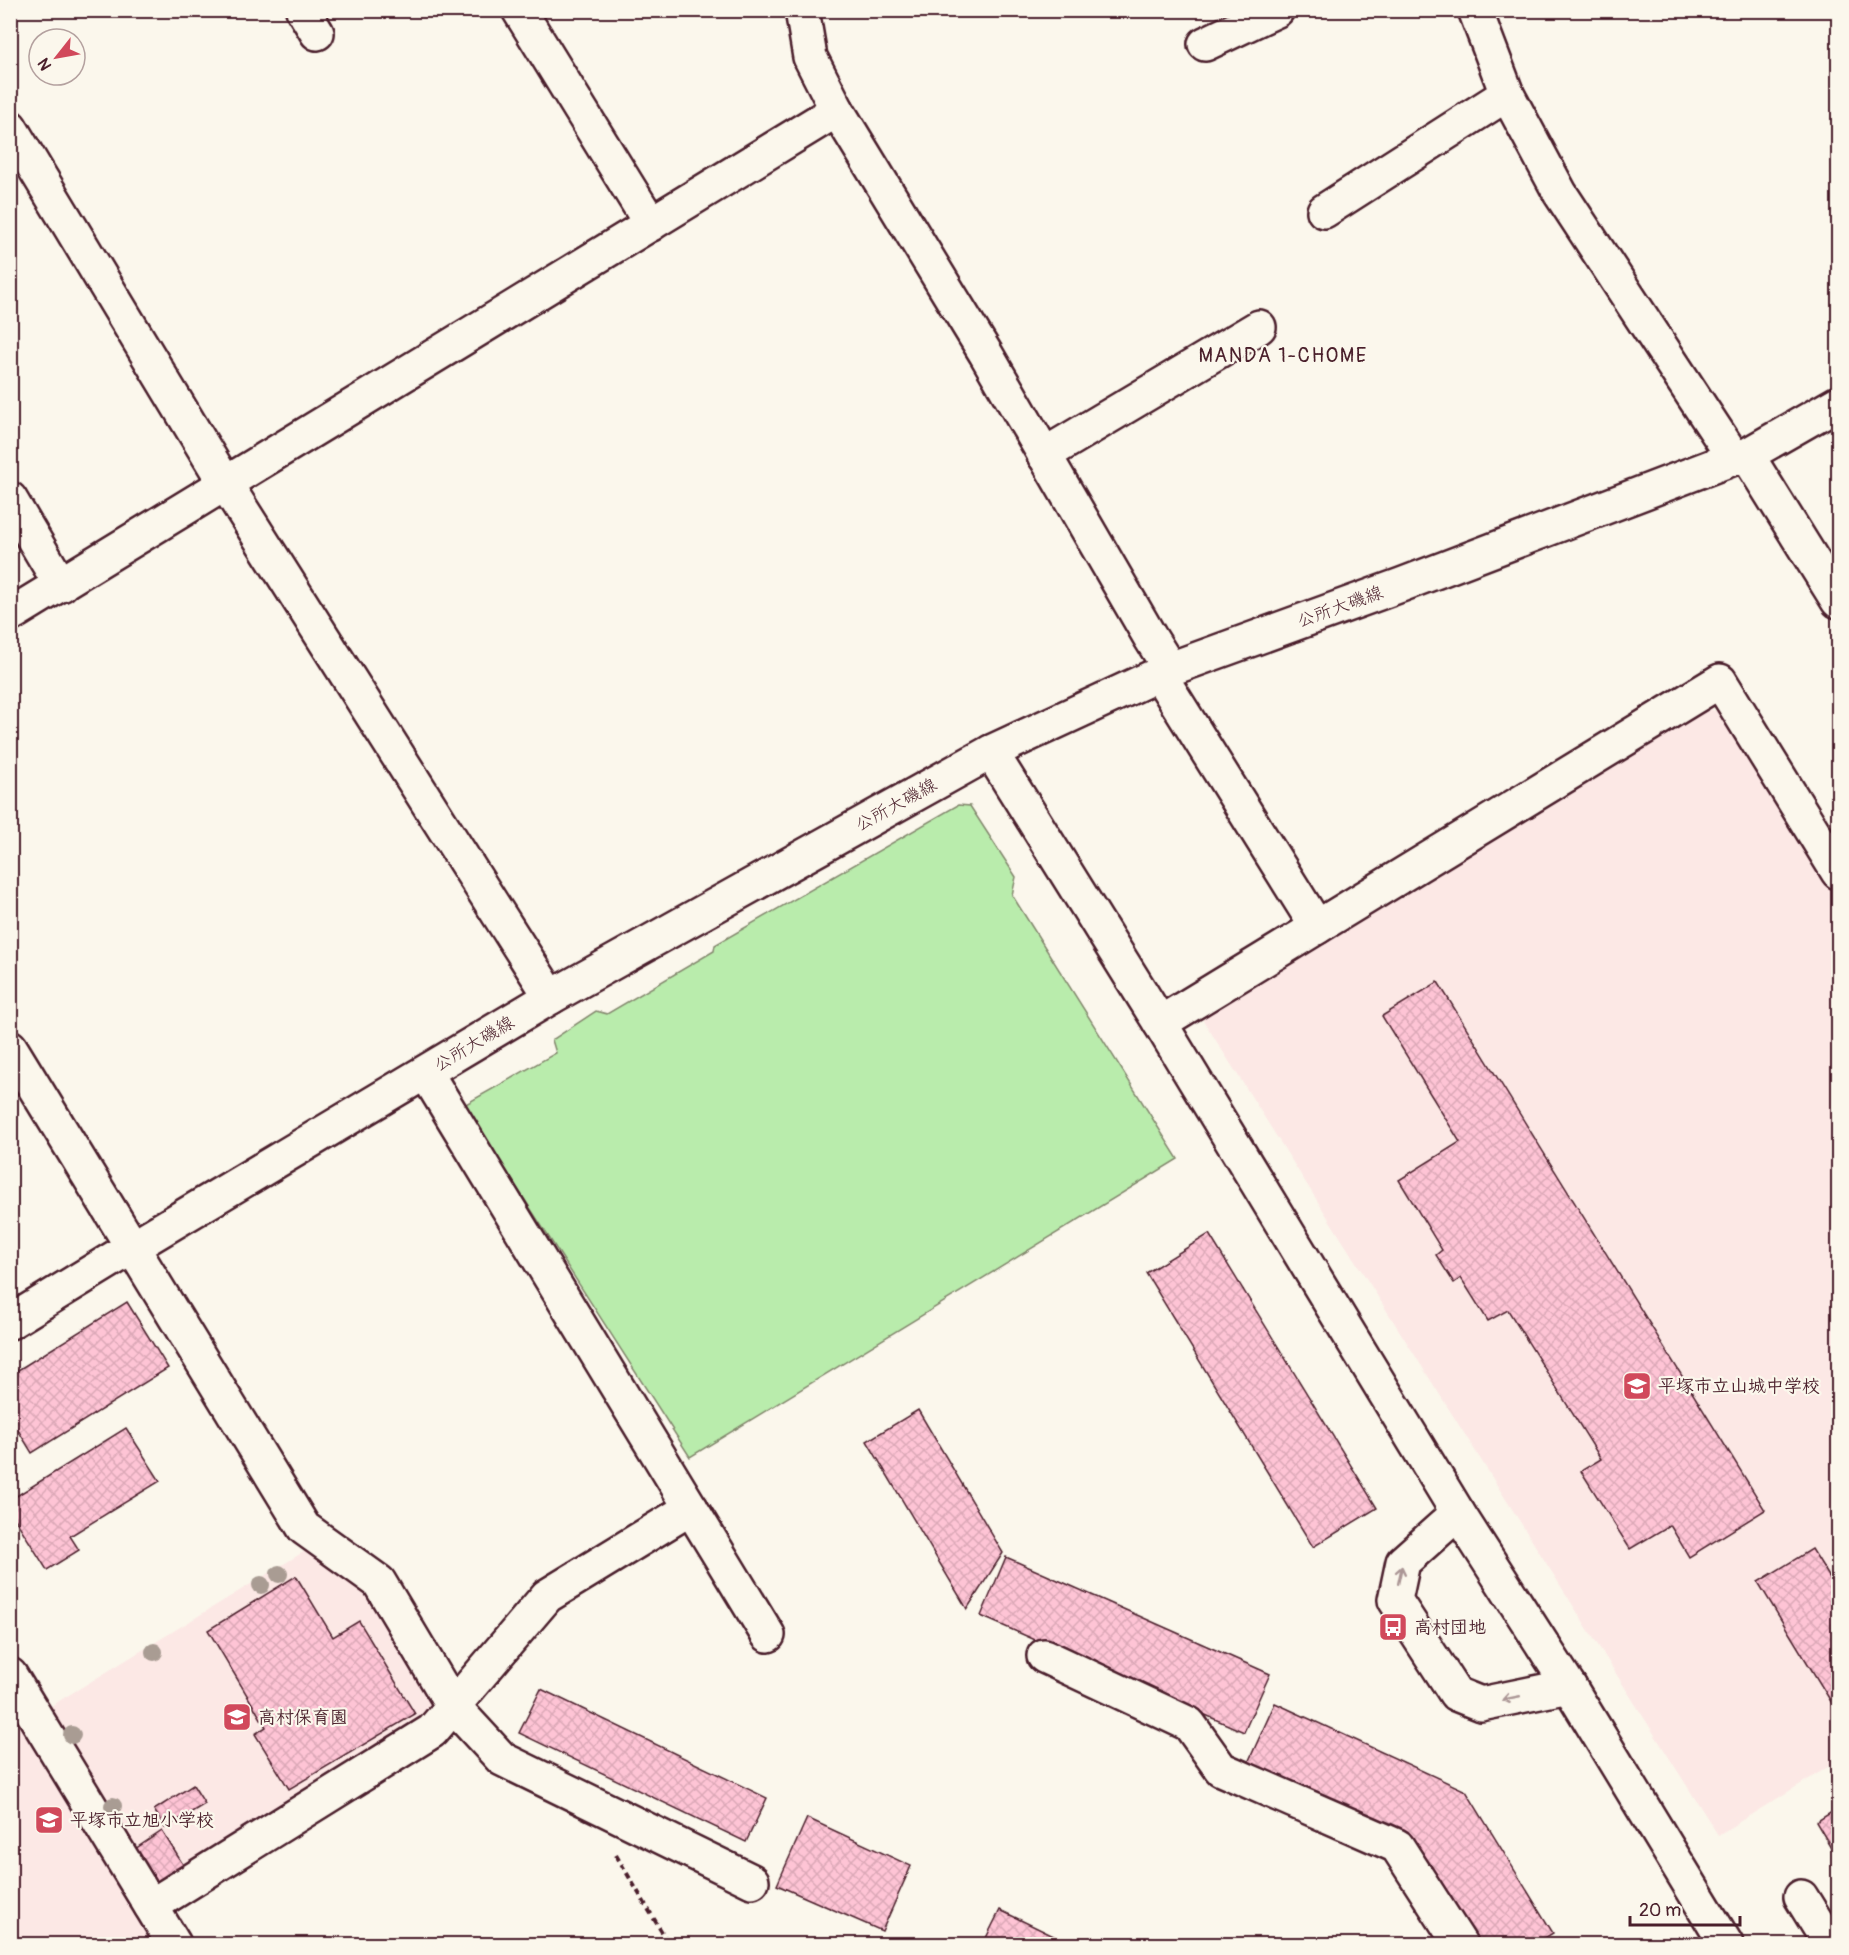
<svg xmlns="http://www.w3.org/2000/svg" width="1849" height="1955" viewBox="0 0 1849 1955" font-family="Pangolin,'Klee One',sans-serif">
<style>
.built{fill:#fce8e5}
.green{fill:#b9ecac;stroke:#82866c;stroke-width:1.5}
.building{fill:url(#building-cross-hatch);stroke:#4a1f2b;stroke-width:1.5}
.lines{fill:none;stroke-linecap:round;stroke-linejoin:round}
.minor-casing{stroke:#4a1f2b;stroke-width:38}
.major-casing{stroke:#4a1f2b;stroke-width:38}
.path{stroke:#4a1f2b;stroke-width:4;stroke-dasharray:6 4.5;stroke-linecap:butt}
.minor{stroke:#fbf7ec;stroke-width:33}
.major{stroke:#fbf7ec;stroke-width:33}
.tree{fill:#a99c93}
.oneway{stroke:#ab9695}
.labels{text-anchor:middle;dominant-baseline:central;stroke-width:4.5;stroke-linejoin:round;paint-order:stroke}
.street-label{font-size:18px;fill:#4a1f2b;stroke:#fbf7ec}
.poi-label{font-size:18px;font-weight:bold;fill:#4a1f2b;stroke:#fbf7ec;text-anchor:start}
.neighbourhood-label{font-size:20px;letter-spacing:1.5px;fill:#4a1f2b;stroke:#fbf7ec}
</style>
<defs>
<pattern id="building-cross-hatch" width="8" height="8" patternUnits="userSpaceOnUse" patternTransform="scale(1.5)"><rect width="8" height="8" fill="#fec4d5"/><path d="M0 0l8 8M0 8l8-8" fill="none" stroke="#dba8b7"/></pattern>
</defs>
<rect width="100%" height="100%" fill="#fbf7ec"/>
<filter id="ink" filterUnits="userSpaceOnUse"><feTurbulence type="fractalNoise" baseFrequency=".0167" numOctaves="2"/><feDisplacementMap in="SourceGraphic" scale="12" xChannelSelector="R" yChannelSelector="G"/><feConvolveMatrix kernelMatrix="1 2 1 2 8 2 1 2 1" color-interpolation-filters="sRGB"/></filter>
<g filter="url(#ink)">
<g class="built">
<polygon points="1703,708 1726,713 1838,897 1838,1761 1718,1835 1198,1012"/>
<polygon points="305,1551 367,1591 433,1702 417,1724 154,1885 46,1709"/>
<polygon points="11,1696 164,1944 11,1944"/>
</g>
<polygon class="green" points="958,805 970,806 1016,877 1012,895 1178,1159 690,1457 464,1105 556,1053 552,1040 596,1011 607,1014 714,951 715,945"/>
<g class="building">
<polygon points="1438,982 1765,1510 1689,1557 1670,1525 1630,1549 1581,1471 1601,1459 1508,1310 1488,1321 1461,1278 1454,1283 1436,1255 1442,1250 1399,1180 1460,1142 1382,1016"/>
<polygon points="1209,1234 1377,1508 1313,1547 1146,1273"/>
<polygon points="127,1302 168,1368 32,1453 10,1417 10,1375"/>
<polygon points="918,1410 1003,1553 967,1609 867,1441"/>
<polygon points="126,1428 160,1481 70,1536 79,1550 47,1570 10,1511 10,1500"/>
<polygon points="1812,1549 1838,1591 1838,1713 1758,1582"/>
<polygon points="1006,1557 1270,1674 1244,1732 981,1616"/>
<polygon points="296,1576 333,1637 359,1621 415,1714 289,1789 255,1734 266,1727 208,1630"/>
<polygon points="541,1689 767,1798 746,1842 519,1733"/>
<polygon points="1275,1703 1466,1791 1553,1933 1535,1944 1468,1944 1402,1836 1247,1765"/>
<polygon points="193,1785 205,1804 165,1828 154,1810"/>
<polygon points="1838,1808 1838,1859 1816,1822"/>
<polygon points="807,1818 911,1866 882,1931 777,1885"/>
<polygon points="162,1831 184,1866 156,1884 135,1849"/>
<polygon points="1000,1910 1070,1944 983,1944"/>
</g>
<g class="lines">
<g class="minor-casing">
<g id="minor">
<polyline points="303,10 317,33"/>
<polyline points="519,10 651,224"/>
<polyline points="802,10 810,57 837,110"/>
<polyline points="1475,10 1507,94 1560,193 1734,458"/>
<polyline points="1205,44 1277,10"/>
<polyline points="10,127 225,483 551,997"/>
<polyline points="1324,211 1507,94"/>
<polyline points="1044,455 1259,327"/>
<polyline points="1747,455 1838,601"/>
<polyline points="10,499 61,585"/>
<polyline points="10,615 837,110 986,354 1150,637 1170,669"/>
<polyline points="1159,674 1317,927"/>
<polyline points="991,752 1160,1023 1458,1513 1569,1686 1726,1944"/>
<polyline points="1160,1023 1720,681 1838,872"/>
<polyline points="10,1047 304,1528 379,1582 453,1706 502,1759 752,1881"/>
<polyline points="426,1073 768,1635"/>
<polyline points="1458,1513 1403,1562 1395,1600 1456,1694 1481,1704 1569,1686"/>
<polyline points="1044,1656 1189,1724 1221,1769 1397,1846 1460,1944"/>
<polyline points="10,1675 174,1944"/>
<polyline points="1801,1897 1830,1944"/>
<polyline points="151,1906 432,1731 547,1596 691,1508"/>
</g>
</g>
<g class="major-casing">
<polyline id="major" points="10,1322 134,1246 551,997 991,752 1170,669 1401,585 1734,458 1747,455 1838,403"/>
</g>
<polyline class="path" points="616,1855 669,1944"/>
<use href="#minor" class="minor"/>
<use href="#major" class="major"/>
</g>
<g class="tree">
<circle cx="279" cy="1574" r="9"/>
<circle cx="261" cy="1585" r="9"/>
<circle cx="154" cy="1652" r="9"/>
<circle cx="72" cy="1735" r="9"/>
<circle cx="113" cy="1806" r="9"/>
</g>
<defs><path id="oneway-shaft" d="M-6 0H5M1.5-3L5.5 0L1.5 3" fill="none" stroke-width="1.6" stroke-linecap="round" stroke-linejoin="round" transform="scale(1.5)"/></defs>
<g class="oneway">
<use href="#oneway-shaft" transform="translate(1400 1575) rotate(-78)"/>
<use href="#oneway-shaft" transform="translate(1511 1698) rotate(169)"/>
</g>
</g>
<defs>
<g id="school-square" transform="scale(1.5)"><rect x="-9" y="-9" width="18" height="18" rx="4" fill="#d1495b" stroke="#fbf7ec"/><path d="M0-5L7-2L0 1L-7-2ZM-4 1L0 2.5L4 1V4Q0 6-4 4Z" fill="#fff"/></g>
<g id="bus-square" transform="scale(1.5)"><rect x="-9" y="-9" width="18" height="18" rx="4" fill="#d1495b" stroke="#fbf7ec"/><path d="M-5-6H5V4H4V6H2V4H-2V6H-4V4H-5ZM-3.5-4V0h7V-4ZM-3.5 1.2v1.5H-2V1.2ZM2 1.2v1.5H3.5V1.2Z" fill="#fff"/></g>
</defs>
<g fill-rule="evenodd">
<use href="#school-square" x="1637" y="1386"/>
<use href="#bus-square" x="1393" y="1627"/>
<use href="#school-square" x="237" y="1717"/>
<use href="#school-square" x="49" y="1820"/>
</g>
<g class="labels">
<g class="street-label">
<text transform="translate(1340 607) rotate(-20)">公所大磯線</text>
<text transform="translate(896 805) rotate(-29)">公所大磯線</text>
<text transform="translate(474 1044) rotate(-31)">公所大磯線</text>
</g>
<g class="poi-label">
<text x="1658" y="1386">平塚市立山城中学校</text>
<text x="1414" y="1627">高村団地</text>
<text x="258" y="1717">高村保育園</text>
<text x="70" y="1820">平塚市立旭小学校</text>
</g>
<g class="neighbourhood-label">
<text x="1283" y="355">MANDA 1-CHOME</text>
</g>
</g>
<rect width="1849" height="1955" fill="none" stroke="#fbf7ec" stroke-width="36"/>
<rect x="18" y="18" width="1813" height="1919" fill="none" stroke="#4a1f2b" stroke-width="2" filter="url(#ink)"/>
<g transform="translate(57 57) rotate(239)"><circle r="28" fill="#fbf7ec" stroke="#b4a19f" stroke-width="1.5"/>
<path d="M0-4.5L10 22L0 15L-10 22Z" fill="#d1495b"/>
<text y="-9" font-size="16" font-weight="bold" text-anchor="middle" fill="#4a1f2b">N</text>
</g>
<path d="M1630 1916v9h110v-9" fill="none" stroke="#4a1f2b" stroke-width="3"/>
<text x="1639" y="1916" font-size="18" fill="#4a1f2b" stroke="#fbf7ec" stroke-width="4.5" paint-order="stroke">20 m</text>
</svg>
